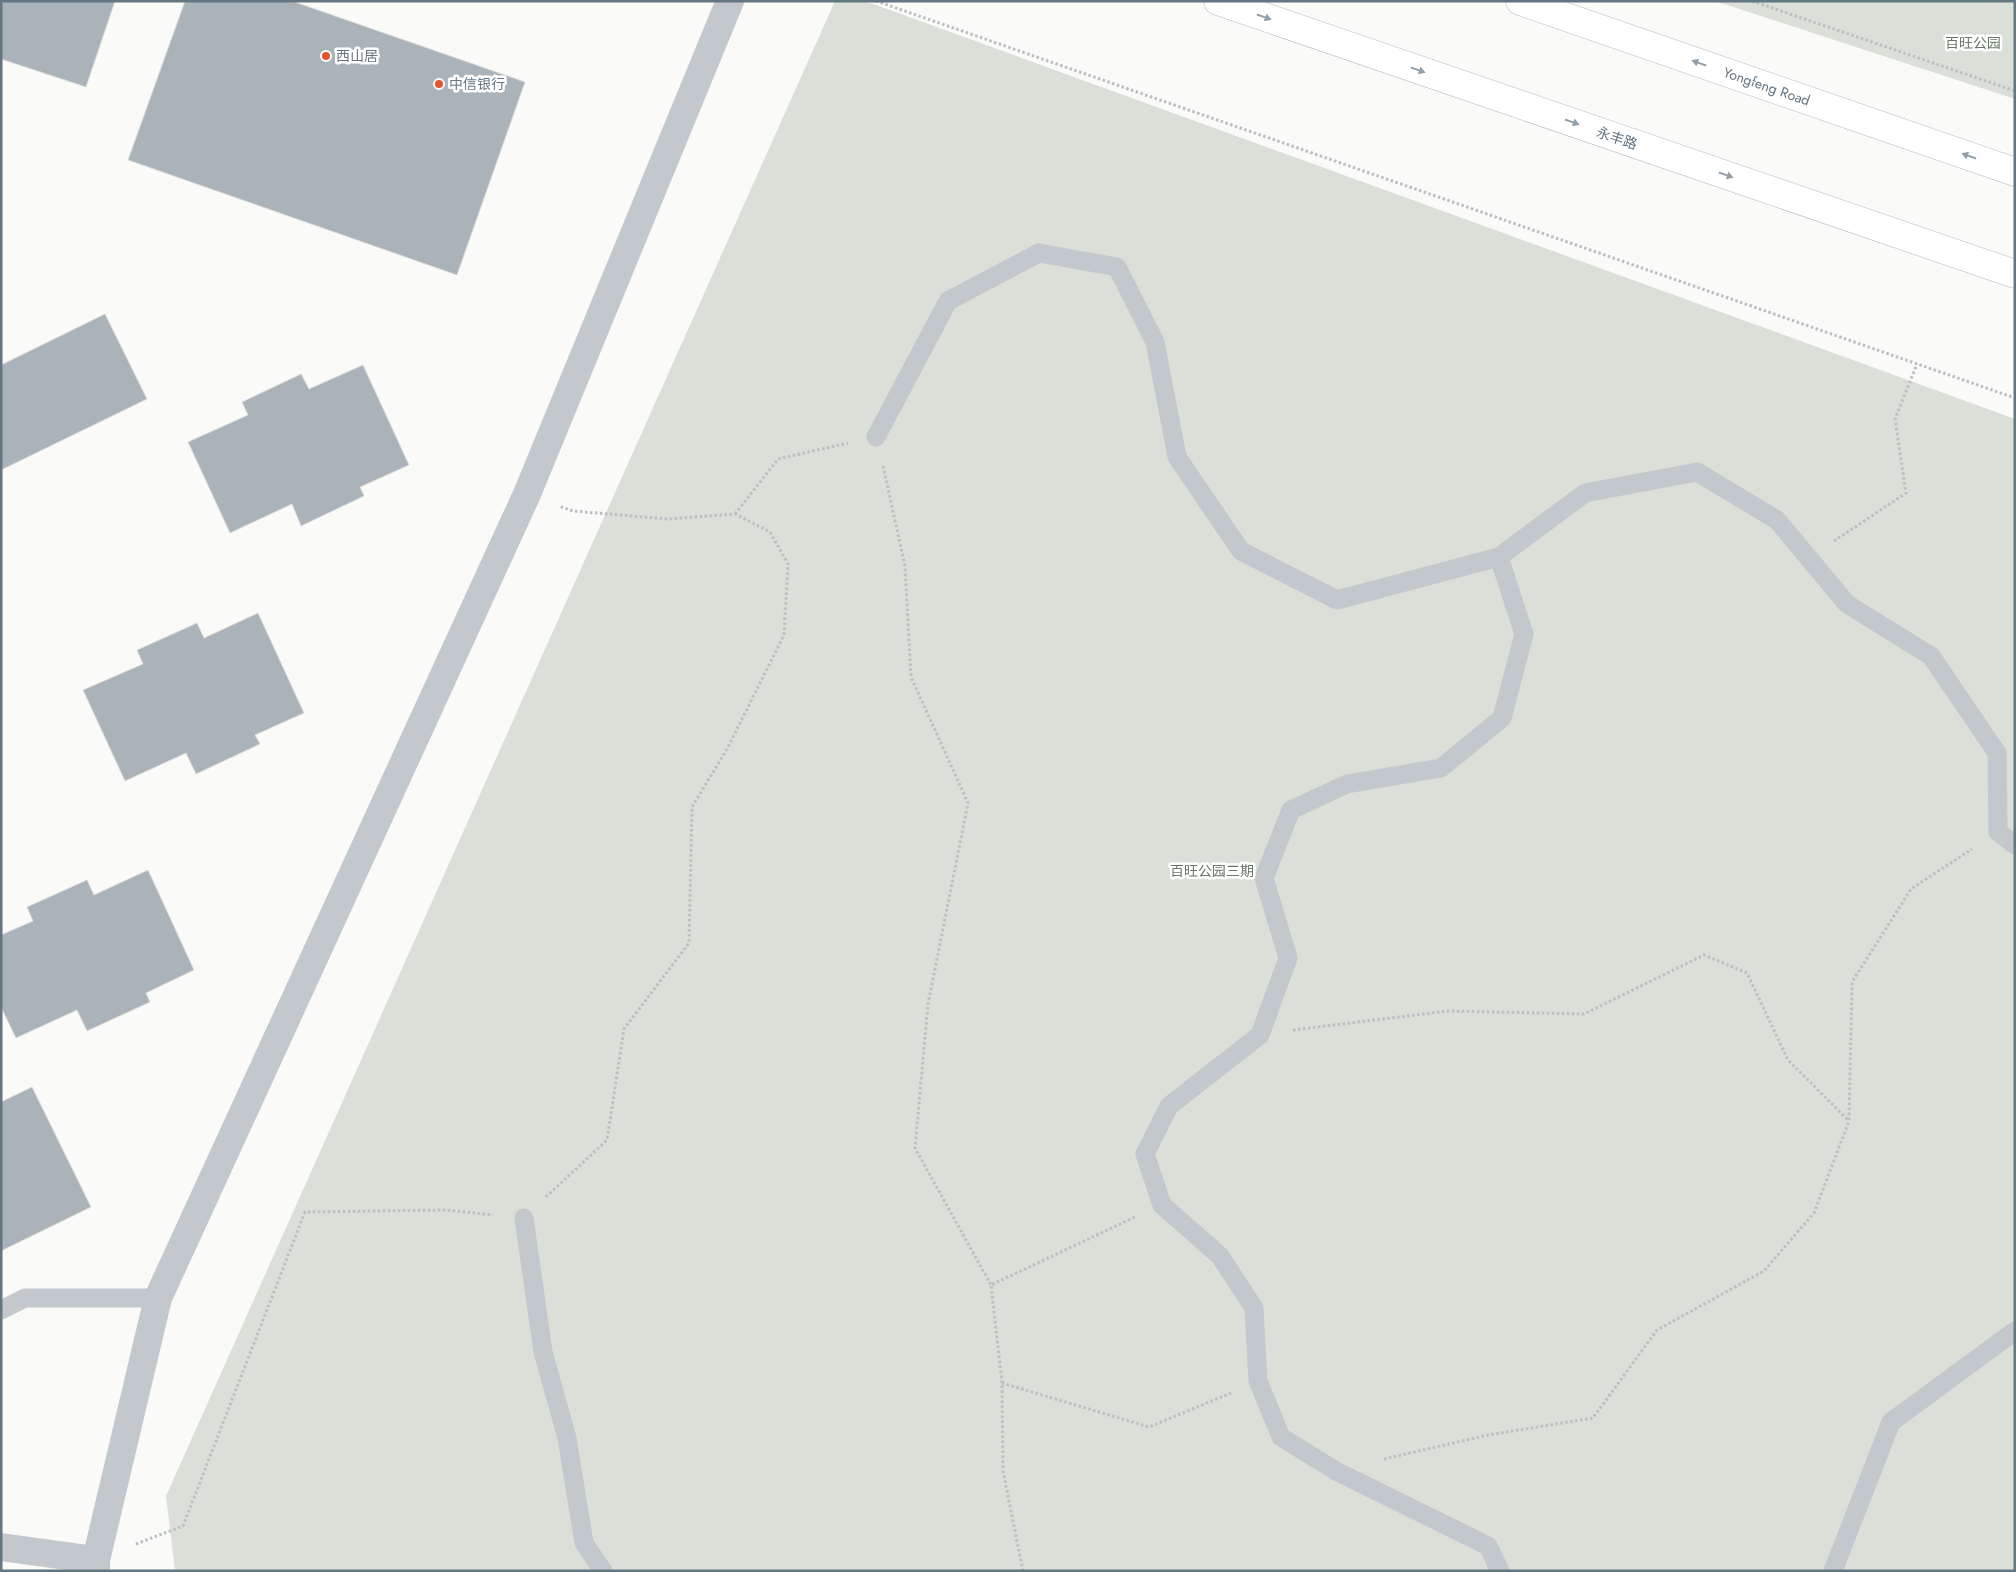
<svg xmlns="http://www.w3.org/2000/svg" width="2016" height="1572" viewBox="0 0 2016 1572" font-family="Jost,'Noto Sans SC',sans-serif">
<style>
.green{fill:#dadfd7}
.building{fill:#aab3b9;stroke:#dcdcda}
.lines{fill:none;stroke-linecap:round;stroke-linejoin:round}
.primary-casing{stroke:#b5babe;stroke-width:29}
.path{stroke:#bbbfc2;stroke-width:3;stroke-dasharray:2.5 2.5;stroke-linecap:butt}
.service{stroke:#c3c8cc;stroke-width:19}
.tertiary{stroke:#c3c8cc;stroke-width:28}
.primary{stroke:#fff;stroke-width:28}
.oneway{fill:#939fa8}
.poi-dot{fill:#e4572e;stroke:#fff;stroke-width:2}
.labels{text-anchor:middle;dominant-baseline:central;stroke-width:5;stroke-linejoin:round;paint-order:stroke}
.park-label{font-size:14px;fill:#687a64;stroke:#fff}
.poi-label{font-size:14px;fill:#657683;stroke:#fff;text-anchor:start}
.street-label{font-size:14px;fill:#657683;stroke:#fff}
</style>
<rect width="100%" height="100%" fill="#fafaf8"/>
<g class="green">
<polygon points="835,1 865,1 2015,419 2015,1571 175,1571 166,1496"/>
<polygon points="1715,1 2015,1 2015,99"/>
</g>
<g class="building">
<polygon points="1,1 115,1 86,87 1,59"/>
<polygon points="185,1 292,1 525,82 457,275 128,160"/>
<polygon points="105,314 147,399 1,470 1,365"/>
<polygon points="363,365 409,465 360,487 364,496 301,526 292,504 230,533 188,442 248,415 242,402 301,374 309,389"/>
<polygon points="258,613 304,713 255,735 260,744 196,774 186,753 125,781 83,690 143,664 137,650 197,623 204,638"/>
<polygon points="148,870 194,970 146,993 150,1002 87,1031 77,1010 16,1038 1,1007 1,935 33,921 27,907 87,880 94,895"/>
<polygon points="32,1087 91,1207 1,1251 1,1102"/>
</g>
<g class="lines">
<g class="primary-casing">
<g id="primary">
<polyline points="1218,1 2015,274"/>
<path id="s1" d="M 1520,1 L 2015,172"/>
</g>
</g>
<g class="path">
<polyline points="876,1 2015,398"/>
<polyline points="1752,1 2015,91"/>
<polyline points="883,466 905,566 911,677 968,803 928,1004 915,1148 991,1285"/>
<polyline points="735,514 778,459 848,443"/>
<polyline points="1834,541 1906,493 1895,419 1917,364"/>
<polyline points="1293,1030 1448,1011 1584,1014 1704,955 1747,973 1788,1060 1848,1120"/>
<polyline points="546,1197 607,1140 624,1029 689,943 692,807 727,749 784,635 788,564 770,532 735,514 668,519 573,511 559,506"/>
<polyline points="1002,1383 1149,1427 1231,1393"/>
<polyline points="1384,1459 1488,1435 1593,1418 1657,1330 1764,1271 1814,1213 1849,1121 1852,982 1911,889 1972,849"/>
<polyline points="136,1544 183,1526 305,1212 446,1210 493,1215"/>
<polyline points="1023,1571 1003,1471 1002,1383 991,1285 1135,1217"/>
</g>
<g class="service">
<polyline points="876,437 948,301 1039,253 1117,267 1155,342 1177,457 1241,551 1337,600 1499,557 1585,493 1697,472 1777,520 1847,604 1931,656 1997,753 1998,832 2015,845"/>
<polyline points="1499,557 1524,634 1502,718 1441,768 1347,784 1291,810 1264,878 1288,958 1260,1035 1169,1106 1145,1154 1162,1205 1220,1256 1254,1308 1258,1381 1281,1437 1336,1471 1488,1546 1500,1571"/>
<polyline points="524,1218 543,1352 567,1438 584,1543 603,1571"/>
<polyline points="1,1310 25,1298 158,1298"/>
<polyline points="1833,1571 1891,1422 2015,1331"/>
</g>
<g class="tertiary">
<polyline points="1,1547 96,1560"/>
<polyline points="96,1571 96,1560 158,1298 527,494 730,1"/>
</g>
<use href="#primary" class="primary"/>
</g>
<defs><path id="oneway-solid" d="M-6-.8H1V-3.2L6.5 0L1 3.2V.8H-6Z" transform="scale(1.25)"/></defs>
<g class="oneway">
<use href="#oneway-solid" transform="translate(1264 17) rotate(19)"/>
<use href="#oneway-solid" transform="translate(1699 63) rotate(-161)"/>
<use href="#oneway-solid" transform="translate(1418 70) rotate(19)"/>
<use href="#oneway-solid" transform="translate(1572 122) rotate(19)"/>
<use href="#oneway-solid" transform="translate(1969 156) rotate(-161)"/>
<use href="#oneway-solid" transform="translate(1726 175) rotate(19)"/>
</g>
<g class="poi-dot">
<circle cx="326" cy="56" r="5"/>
<circle cx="439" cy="84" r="5"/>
</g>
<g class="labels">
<g class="park-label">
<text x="1973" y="43">百旺公园</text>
<text x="1212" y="871">百旺公园三期</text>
</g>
<g class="poi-label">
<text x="336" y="56">西山居</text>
<text x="449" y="84">中信银行</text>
</g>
<g class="street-label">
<text stroke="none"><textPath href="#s1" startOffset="261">Yongfeng Road</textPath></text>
<text transform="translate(1617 138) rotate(19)">永丰路</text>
</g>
</g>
<rect width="2016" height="1572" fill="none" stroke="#657683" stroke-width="5"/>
</svg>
